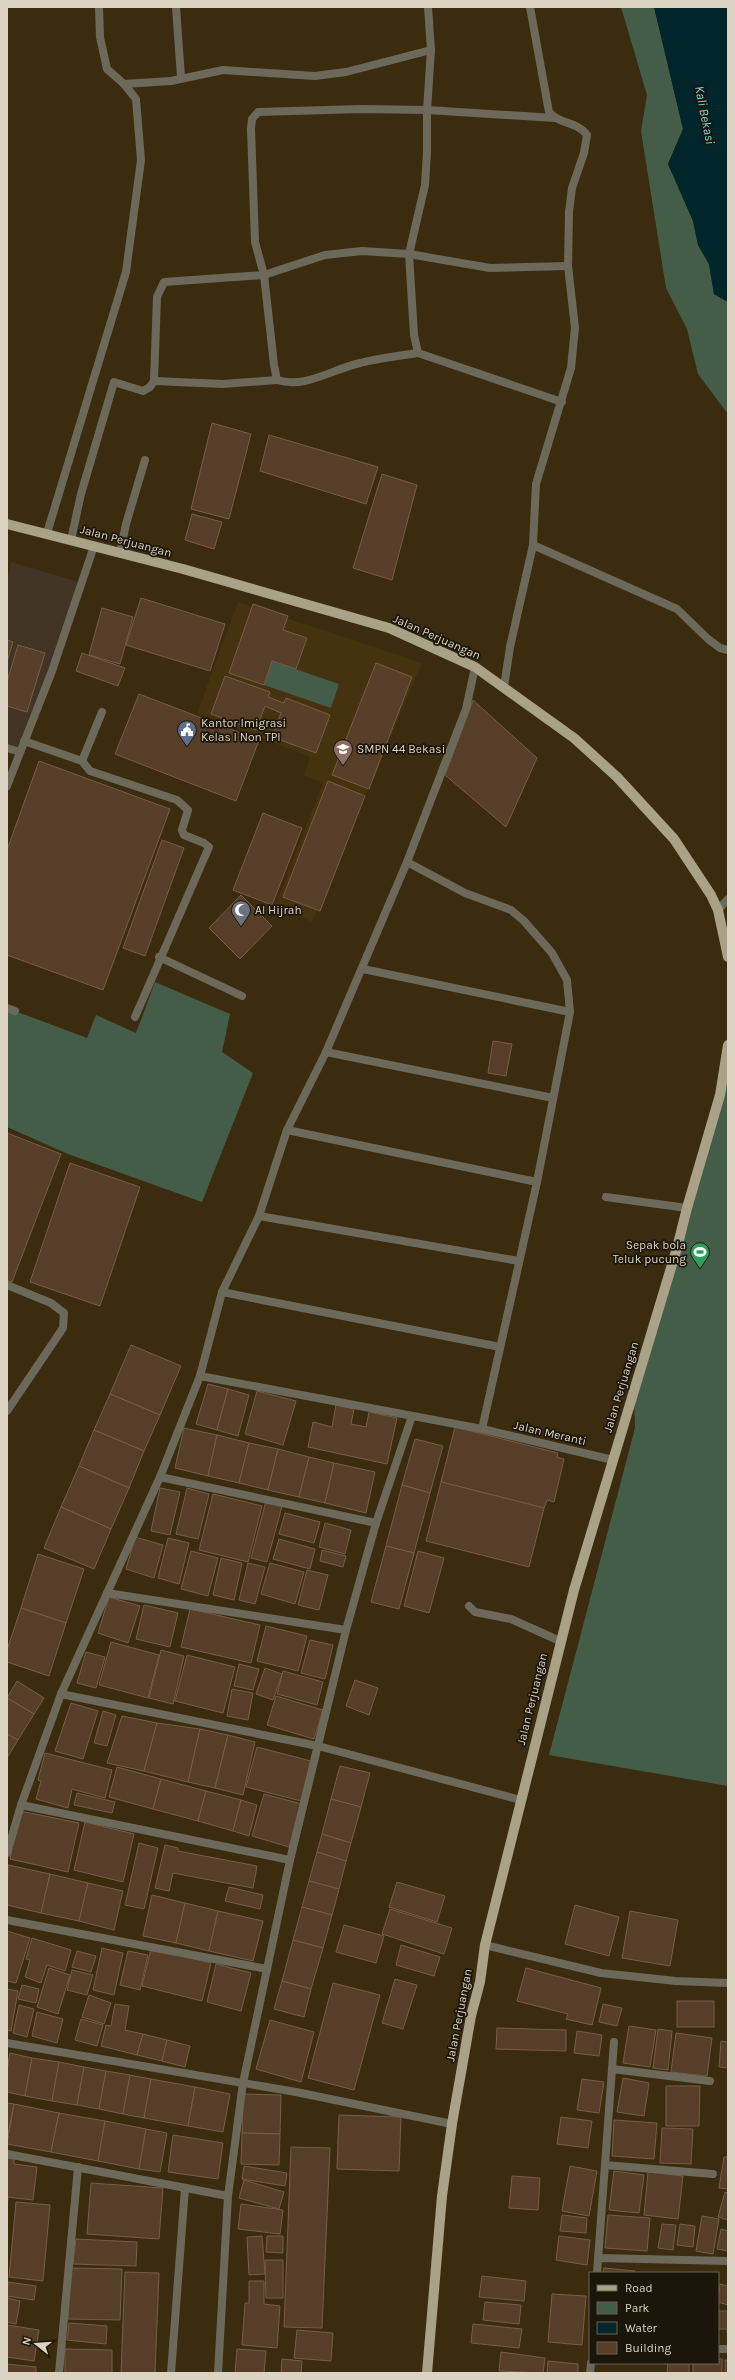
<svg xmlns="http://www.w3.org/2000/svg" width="735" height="2380" viewBox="0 0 735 2380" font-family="Karla,sans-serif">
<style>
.commercial{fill:#413326}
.built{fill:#45320e}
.green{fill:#445d49}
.water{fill:#00252b}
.building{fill:#563e29;stroke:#775d47}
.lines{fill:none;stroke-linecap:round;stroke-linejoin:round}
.lane{stroke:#6c695b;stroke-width:8}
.street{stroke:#6c695b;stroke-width:8}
.primary{stroke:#aaa286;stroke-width:10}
.labels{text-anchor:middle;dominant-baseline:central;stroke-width:3.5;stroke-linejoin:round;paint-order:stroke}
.street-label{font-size:12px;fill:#dcd3c3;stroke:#1c160a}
.poi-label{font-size:12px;fill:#dcd3c3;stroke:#1c160a;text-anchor:start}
.water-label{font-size:13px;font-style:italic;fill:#80d4e3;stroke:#1c160a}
</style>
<rect width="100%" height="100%" fill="#3b2c10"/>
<polygon class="commercial" points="11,562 82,583 20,752 7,748 7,583"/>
<polygon class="built" points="238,602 422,663 312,922 275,906 323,783 304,775 310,757 197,713"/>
<g class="green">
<polygon points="621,7 654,7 658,23 683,129 668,164 693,221 698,245 709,264 714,294 728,302 728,414 698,374 687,329 666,288 641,131 647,95"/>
<polygon points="272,661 339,684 331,708 264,685"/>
<polygon points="155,982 230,1014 222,1052 253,1073 202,1202 68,1154 7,1127 7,1008 87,1038 96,1015 136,1033"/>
<polygon points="728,1077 728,1786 549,1755 635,1428 634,1391"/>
</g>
<polygon class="water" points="654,7 728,7 728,302 714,294 709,264 698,245 693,221 668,164 683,129"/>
<g class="building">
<polygon points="212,423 251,434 229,519 191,509"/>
<polygon points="269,435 378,467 366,504 260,471"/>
<polygon points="382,474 417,485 392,580 353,568"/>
<polygon points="192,514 222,522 214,549 185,540"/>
<polygon points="141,598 225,624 210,671 126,645"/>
<polygon points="253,604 288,616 283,630 307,638 296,669 272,661 264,685 229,673"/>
<polygon points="102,608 133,617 120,664 89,655"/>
<polygon points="7,640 13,642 7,662"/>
<polygon points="18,645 45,653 27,712 7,706 7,682"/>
<polygon points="82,653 125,668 118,686 76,671"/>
<polygon points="376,663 412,677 369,789 332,775"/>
<polygon points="225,676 270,692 268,697 284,703 286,698 330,715 316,753 272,737 281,713 265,706 256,730 211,714"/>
<polygon points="139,694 259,740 236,801 115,754"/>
<polygon points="473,700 537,758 506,827 445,775"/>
<polygon points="39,761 170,809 103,990 7,955 7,850"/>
<polygon points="328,781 365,796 320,911 283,897"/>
<polygon points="263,813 302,828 272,905 233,890"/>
<polygon points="162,840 184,848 145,956 123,948"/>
<polygon points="241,895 272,926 240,959 209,928"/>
<polygon points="493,1041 512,1044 506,1076 488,1073"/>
<polygon points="7,1133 61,1154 12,1282 7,1281"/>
<polygon points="70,1163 140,1187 100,1306 30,1282"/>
<polygon points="131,1345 181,1366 160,1415 110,1394"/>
<polygon points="208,1384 228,1389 217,1430 196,1424"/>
<polygon points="228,1389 249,1395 238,1436 217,1430"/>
<polygon points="257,1391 296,1401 283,1445 245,1434"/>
<polygon points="110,1394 160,1415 144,1451 94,1430"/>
<polygon points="336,1405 354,1409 351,1424 366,1427 369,1412 397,1418 387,1464 308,1447 313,1422 332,1427"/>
<polygon points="455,1427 558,1453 557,1457 564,1459 554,1502 547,1500 544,1508 441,1482"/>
<polygon points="184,1428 217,1435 208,1476 175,1468"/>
<polygon points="94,1430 144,1451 129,1488 79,1466"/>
<polygon points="217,1435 249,1443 239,1483 208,1476"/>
<polygon points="415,1439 443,1446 430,1493 402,1485"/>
<polygon points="249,1443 278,1449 268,1490 239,1483"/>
<polygon points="278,1449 309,1457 299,1497 268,1490"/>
<polygon points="309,1457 334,1463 325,1503 299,1497"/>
<polygon points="334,1463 375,1472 366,1513 325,1503"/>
<polygon points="79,1466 129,1488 111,1529 61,1507"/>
<polygon points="441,1482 544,1508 529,1567 426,1541"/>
<polygon points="402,1485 430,1493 414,1553 386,1546"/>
<polygon points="160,1488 180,1492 170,1535 151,1531"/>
<polygon points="187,1488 209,1494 198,1539 176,1534"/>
<polygon points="213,1494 262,1506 248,1562 199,1550"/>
<polygon points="266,1501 282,1506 267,1562 251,1558"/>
<polygon points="61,1507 111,1529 94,1569 44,1548"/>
<polygon points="285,1513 320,1522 314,1543 279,1534"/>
<polygon points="325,1523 351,1530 345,1554 319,1547"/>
<polygon points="135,1537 163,1545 154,1578 126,1569"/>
<polygon points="168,1538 189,1543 179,1584 158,1578"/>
<polygon points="279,1539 315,1549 310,1569 273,1559"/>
<polygon points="386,1546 414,1553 399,1609 371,1602"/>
<polygon points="322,1550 346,1556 343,1567 320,1561"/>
<polygon points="191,1551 218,1558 208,1596 181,1589"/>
<polygon points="418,1551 444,1558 429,1613 404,1606"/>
<polygon points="38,1554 84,1569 66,1623 21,1608"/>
<polygon points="221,1558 242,1563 234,1600 213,1595"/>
<polygon points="248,1563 265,1567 255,1604 239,1600"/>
<polygon points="270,1563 304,1572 295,1604 261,1594"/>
<polygon points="307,1570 328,1575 319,1610 298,1605"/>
<polygon points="109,1597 140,1606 128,1643 98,1633"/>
<polygon points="144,1605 178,1613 170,1647 136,1639"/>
<polygon points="21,1608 66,1623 49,1676 7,1662 7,1650"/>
<polygon points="190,1609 260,1625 251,1663 181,1647"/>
<polygon points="266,1626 307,1636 298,1671 257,1661"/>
<polygon points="310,1640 333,1645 325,1679 301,1673"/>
<polygon points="111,1642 159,1655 148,1698 99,1685"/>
<polygon points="161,1650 184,1656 173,1704 149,1698"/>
<polygon points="86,1652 105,1657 96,1688 77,1683"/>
<polygon points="187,1655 235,1667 223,1713 175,1701"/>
<polygon points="239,1664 259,1669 253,1690 234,1686"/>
<polygon points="265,1668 282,1674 273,1700 256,1694"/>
<polygon points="283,1671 323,1682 317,1705 277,1694"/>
<polygon points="355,1680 378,1688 369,1715 346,1706"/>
<polygon points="17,1681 44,1698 34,1714 7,1698"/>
<polygon points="232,1689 253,1693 248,1720 227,1716"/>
<polygon points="276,1696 323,1710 314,1739 267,1725"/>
<polygon points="7,1698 34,1714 18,1740 7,1734"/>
<polygon points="71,1703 98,1711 83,1759 55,1751"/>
<polygon points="103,1711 116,1715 107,1746 94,1743"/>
<polygon points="122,1716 157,1723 144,1771 107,1763"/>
<polygon points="157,1723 200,1729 188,1782 144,1771"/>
<polygon points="200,1729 228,1735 215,1788 188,1782"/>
<polygon points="7,1734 18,1740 7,1758"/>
<polygon points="228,1735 255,1742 243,1795 215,1788"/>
<polygon points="257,1747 311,1761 301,1801 246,1787"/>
<polygon points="45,1753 112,1770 105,1798 72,1789 68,1808 36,1799 41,1781 38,1780"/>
<polygon points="340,1766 370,1773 361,1807 331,1799"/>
<polygon points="117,1767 161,1779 153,1809 109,1797"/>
<polygon points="161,1779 206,1791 198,1821 153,1809"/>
<polygon points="206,1791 241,1800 233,1831 198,1821"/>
<polygon points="77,1793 115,1802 112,1813 74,1805"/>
<polygon points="264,1794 302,1804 289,1847 252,1836"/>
<polygon points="331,1799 361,1807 351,1843 322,1834"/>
<polygon points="241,1800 257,1805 249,1836 233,1831"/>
<polygon points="20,1811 79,1823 68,1872 10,1859"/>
<polygon points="85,1822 134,1834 123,1882 74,1870"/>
<polygon points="322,1834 351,1843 346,1861 317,1852"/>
<polygon points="139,1843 158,1848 144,1909 125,1905"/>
<polygon points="165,1845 178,1848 178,1851 257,1866 253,1888 173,1873 169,1891 155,1888"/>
<polygon points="317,1852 346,1861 339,1889 309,1881"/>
<polygon points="8,1865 50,1874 41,1913 7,1905"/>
<polygon points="50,1874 88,1883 79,1921 41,1913"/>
<polygon points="309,1881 339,1889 332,1915 302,1907"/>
<polygon points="397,1882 445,1896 437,1922 389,1907"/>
<polygon points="88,1883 123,1891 114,1930 79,1921"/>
<polygon points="229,1887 263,1895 260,1909 225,1901"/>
<polygon points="152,1895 185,1903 176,1943 143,1936"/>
<polygon points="185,1903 218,1911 209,1951 176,1943"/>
<polygon points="575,1905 619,1917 609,1956 565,1944"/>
<polygon points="302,1907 332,1915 323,1948 293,1940"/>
<polygon points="390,1909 452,1928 444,1954 382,1934"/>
<polygon points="218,1911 263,1921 253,1961 209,1951"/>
<polygon points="630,1911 678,1920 670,1966 622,1958"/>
<polygon points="344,1925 384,1936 376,1963 336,1952"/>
<polygon points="7,1931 30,1938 16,1983 7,1981"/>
<polygon points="32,1938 71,1950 65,1971 47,1965 41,1983 25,1977 30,1960 26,1959"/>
<polygon points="293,1940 323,1948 311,1989 282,1981"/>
<polygon points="401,1945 440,1957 434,1976 396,1965"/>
<polygon points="102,1948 123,1953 114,1995 93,1990"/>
<polygon points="151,1949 211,1963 202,2001 142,1986"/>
<polygon points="77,1951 96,1956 91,1972 72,1967"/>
<polygon points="128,1951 148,1955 140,1990 120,1985"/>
<polygon points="216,1964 251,1973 241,2011 207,2002"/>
<polygon points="49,1968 70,1975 58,2014 37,2007"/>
<polygon points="526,1968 601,1988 592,2025 566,2019 568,2014 517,2001"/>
<polygon points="72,1970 93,1975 87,1995 67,1990"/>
<polygon points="395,1979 417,1985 403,2029 382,2023"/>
<polygon points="282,1981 311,1989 304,2017 274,2009"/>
<polygon points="333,1983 380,1995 354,2090 308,2078"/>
<polygon points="22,1985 39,1989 36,2003 18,1999"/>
<polygon points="7,1989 18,1991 11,2031 7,2030"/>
<polygon points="89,1995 111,2003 104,2024 82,2017"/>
<rect x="677" y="2001" width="37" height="26"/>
<polygon points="115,2004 129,2006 125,2030 143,2034 137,2055 101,2046 106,2025 111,2026"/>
<polygon points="603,2004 622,2008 617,2026 599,2022"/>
<polygon points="19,2005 34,2009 27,2037 13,2033"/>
<polygon points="37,2012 63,2019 57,2043 32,2036"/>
<polygon points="81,2019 103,2025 97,2046 75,2040"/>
<polygon points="270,2020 314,2032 301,2082 256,2069"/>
<polygon points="629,2026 656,2030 650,2067 623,2063"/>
<polygon points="497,2028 566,2030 566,2051 496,2049"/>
<polygon points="658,2029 672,2031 668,2070 653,2068"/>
<polygon points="577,2031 602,2035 599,2056 574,2053"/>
<polygon points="676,2033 712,2038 707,2076 671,2072"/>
<polygon points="143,2034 167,2040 162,2061 137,2055"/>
<polygon points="167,2040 190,2046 185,2067 162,2061"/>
<polygon points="721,2041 728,2042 728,2068 719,2067"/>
<polygon points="10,2053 32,2058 25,2096 7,2092 7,2070"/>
<polygon points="32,2058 59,2062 52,2101 25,2096"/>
<polygon points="59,2062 84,2067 77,2105 52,2101"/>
<polygon points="84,2067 106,2071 99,2109 77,2105"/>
<polygon points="106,2071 130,2075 123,2114 99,2109"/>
<polygon points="130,2075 151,2079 144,2118 123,2114"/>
<polygon points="623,2078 649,2083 644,2116 617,2112"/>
<polygon points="151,2079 195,2087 188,2126 144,2118"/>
<polygon points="582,2079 604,2082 599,2113 577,2110"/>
<polygon points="666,2086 700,2086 699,2126 666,2126"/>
<polygon points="195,2087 230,2094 223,2132 188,2126"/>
<polygon points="243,2094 281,2095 280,2134 242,2133"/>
<polygon points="7,2103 14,2104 7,2139"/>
<polygon points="14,2104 59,2113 51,2152 7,2144"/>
<polygon points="59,2113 105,2121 98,2161 51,2152"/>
<polygon points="339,2115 401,2117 399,2171 337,2169"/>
<polygon points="561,2117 592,2121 588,2148 557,2144"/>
<polygon points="614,2120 657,2123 654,2159 612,2156"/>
<polygon points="105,2121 146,2129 139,2169 98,2161"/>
<polygon points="662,2128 693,2129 691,2164 660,2163"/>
<polygon points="146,2129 167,2133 160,2172 139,2169"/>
<polygon points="242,2133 280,2134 279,2165 241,2164"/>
<polygon points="173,2135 223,2143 218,2179 168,2172"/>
<polygon points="291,2147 330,2148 322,2328 284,2327"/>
<polygon points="724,2157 728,2157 728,2189 719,2188"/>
<polygon points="7,2158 14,2159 14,2164 37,2167 33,2200 8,2197 7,2208"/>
<polygon points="244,2166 287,2173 285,2186 242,2179"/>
<polygon points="570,2166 597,2171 589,2216 562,2211"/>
<polygon points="614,2171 644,2175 639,2213 609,2210"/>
<polygon points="648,2172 683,2176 678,2219 644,2215"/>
<polygon points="512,2176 540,2178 538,2210 509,2208"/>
<polygon points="244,2180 284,2192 279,2209 239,2198"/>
<polygon points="91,2183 163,2188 159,2239 87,2234"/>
<polygon points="725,2192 728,2193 728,2220 718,2217"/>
<polygon points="16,2202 50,2205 43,2281 9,2277"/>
<polygon points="241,2204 283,2210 280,2234 238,2229"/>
<polygon points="562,2215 587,2218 586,2233 560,2231"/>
<polygon points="608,2215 650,2218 647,2251 605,2248"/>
<polygon points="702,2216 719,2219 713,2254 696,2251"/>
<polygon points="662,2224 676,2225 673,2250 658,2248"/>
<polygon points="680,2224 695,2226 693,2247 677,2245"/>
<polygon points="721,2229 728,2231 728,2251 717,2249"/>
<polygon points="262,2236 265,2274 249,2275 247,2237"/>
<polygon points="267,2236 283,2236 283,2253 266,2252"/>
<polygon points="559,2236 590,2240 587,2265 556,2260"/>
<polygon points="76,2239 137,2242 136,2266 73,2264"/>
<polygon points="265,2260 283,2260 283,2298 266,2298"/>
<polygon points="71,2268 122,2269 120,2320 68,2319"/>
<polygon points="604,2268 635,2271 634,2273 603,2273"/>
<polygon points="125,2272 159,2273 155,2373 121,2373"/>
<polygon points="482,2276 526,2281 524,2301 479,2297"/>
<polygon points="249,2281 264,2281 264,2304 280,2306 277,2348 242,2345 245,2303 249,2303"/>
<polygon points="8,2282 36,2286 34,2300 7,2296"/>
<polygon points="720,2284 728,2286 728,2305 718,2302"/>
<polygon points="552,2294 586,2296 582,2345 548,2342"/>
<polygon points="7,2298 20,2301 16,2324 7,2322"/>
<polygon points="485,2302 521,2305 519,2324 483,2320"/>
<polygon points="718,2311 728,2311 728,2344 727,2329 718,2329"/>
<polygon points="69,2323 107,2326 106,2344 67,2340"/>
<polygon points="473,2324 522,2329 519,2348 471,2343"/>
<polygon points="7,2325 39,2330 34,2361 7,2357"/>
<polygon points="297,2330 333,2333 331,2361 294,2358"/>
<polygon points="65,2349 112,2350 112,2373 65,2373"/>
<polygon points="237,2349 266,2351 264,2373 235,2373"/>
<polygon points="501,2352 545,2358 543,2373 499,2371"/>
<polygon points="282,2359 302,2361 301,2373 281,2373"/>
<polygon points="718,2359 722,2359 722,2373 693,2373 693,2363 718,2363"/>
<rect x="725" y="2360" width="3" height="13"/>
<polygon points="548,2361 578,2364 578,2373 547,2373"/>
<polygon points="668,2363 689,2363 689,2373 667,2373"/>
<polygon points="7,2364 36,2367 36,2373 7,2373"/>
</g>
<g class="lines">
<g class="lane">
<polyline points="99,7 100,37 107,69 124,84"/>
<polyline points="176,7 181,77"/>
<polyline points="120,553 126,524 145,460"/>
<polyline points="24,741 82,761 90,771 177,800 188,810 182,830 184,835 204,843 209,847 135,1017"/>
<polyline points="7,748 20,752"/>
<polyline points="82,761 102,712"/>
<polyline points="159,957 242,996"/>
<polyline points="7,1008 15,1011"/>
<polyline points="482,1429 613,1460"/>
<polyline points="469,1606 475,1612 511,1619 560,1641"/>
<polyline points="485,1945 601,1973 676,1981 728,1983"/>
</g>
<g class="street">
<polyline points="428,7 431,50 427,110 427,153 425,185 409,254 414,335 418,353 562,402"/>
<polyline points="124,84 171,81 223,70 315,76 346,72 431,50"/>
<path d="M 418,353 C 399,356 379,358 360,363 C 333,369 305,389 277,380 L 274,365 L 264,275 L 255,242 L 251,129 L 252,119 L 258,112 L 361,109 L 427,110 L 555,118"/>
<polyline points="154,381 223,384 277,380"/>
<polyline points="47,533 126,272 141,160 136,99 124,84"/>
<polyline points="71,540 81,494 114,382 143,391 150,387 154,381 157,297 164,282 264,275 325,255 362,251 409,254 490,268 568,266"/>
<polyline points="533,545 677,609 708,639 720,648 728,650"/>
<path d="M 504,687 L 510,647 L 533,545 L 536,484 L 571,368 L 575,328 L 568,266 L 569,212 L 572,188 L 584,153 L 587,135 C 577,121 560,125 549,112 L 530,7"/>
<polyline points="7,786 52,671 94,546"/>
<polyline points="718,910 728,899"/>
<polyline points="363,969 570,1012"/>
<polyline points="326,1052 553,1098"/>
<polyline points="287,1130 537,1182"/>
<polyline points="606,1197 687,1208"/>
<polyline points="259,1216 519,1261"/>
<polyline points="7,1285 51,1303 64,1313 63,1328 7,1411"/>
<polyline points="222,1292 500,1347"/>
<polyline points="200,1376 482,1429 537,1182 570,1012 567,980 552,953 524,921 511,910 465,893 407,862"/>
<polyline points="160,1477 376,1523"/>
<polyline points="107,1593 346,1630"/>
<polyline points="61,1694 318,1746 521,1800"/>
<polyline points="21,1805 290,1860"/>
<polyline points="7,1853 21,1805 61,1694 160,1477 200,1376 222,1292 259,1216 287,1130 326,1052 407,862 466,709 475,667"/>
<polyline points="7,1920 267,1969"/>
<polyline points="7,2043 296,2092 452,2124"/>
<polyline points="612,2069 710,2081"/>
<polyline points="7,2154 228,2196"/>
<polyline points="605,2165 713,2174"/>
<polyline points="598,2258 728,2261"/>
<polyline points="597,2273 614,2042"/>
<polyline points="718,2349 728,2349"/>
<polyline points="59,2373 78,2167"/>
<polyline points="171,2373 185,2188"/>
<polyline points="218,2373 228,2196 243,2083 290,1860 346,1630 376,1523 412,1416"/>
<polyline points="590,2373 591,2363"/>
</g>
<g class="primary">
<polyline points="7,524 183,569 389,628 475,667 574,738 617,777 674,839 711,895 718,910 728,957"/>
<polyline points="427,2373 442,2196 452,2124 471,2016 480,1982 485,1945 574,1590 677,1248 687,1208 720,1095 728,1045"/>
</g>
</g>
<defs>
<g id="civic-pin" transform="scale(1)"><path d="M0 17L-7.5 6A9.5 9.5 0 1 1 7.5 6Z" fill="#5c6f8a" stroke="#1c160a"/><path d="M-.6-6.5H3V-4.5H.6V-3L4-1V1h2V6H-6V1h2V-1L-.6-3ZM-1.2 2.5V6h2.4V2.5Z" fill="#fff"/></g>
<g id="school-pin" transform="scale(1)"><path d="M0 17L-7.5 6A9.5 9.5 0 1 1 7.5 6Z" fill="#8d6e63" stroke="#1c160a"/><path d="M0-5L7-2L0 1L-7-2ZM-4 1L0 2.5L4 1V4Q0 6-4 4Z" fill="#fff"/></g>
<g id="mosque-pin" transform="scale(1)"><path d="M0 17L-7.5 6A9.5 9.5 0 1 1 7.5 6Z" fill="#6b7280" stroke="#1c160a"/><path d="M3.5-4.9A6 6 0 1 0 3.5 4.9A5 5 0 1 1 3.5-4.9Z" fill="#fff"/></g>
<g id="stadium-pin" transform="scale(1)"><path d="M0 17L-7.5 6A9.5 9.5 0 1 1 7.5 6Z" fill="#2e9e5b" stroke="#1c160a"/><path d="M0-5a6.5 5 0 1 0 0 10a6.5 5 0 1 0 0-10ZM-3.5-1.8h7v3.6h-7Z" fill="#fff"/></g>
</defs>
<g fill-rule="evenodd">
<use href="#civic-pin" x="187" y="730"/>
<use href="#school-pin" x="343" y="749"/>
<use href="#mosque-pin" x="241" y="910"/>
<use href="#stadium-pin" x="700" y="1252"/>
</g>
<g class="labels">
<g class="street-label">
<text transform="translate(126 541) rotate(15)">Jalan Perjuangan</text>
<text transform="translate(437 637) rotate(24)">Jalan Perjuangan</text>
<text transform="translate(621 1387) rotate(-73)">Jalan Perjuangan</text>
<text transform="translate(550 1433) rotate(13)">Jalan Meranti</text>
<text transform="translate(532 1699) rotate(-76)">Jalan Perjuangan</text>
<text transform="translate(459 2015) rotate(-79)">Jalan Perjuangan</text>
</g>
<g class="poi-label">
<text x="201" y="723">Kantor Imigrasi<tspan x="201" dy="14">Kelas I Non TPI</tspan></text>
<text x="357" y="749">SMPN 44 Bekasi</text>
<text x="255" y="910">Al Hijrah</text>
<text x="686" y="1245" text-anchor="end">Sepak bola<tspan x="686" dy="14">Teluk pucung</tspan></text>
</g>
<g class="water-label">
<text transform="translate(705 115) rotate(79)">Kali Bekasi</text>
</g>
</g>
<rect width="735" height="2380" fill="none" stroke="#dcd3c3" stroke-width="16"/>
<rect x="589" y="2272" width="130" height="92" fill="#1c160a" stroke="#696254"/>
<rect x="597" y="2285" width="20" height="6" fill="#aaa286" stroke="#696254"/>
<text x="625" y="2292" font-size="12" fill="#dcd3c3">Road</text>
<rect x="597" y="2302" width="20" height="12" fill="#445d49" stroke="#696254"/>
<text x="625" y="2312" font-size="12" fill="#dcd3c3">Park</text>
<rect x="597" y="2322" width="20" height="12" fill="#00252b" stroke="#696254"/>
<text x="625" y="2332" font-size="12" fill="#dcd3c3">Water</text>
<rect x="597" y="2342" width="20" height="12" fill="#563e29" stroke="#696254"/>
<text x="625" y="2352" font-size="12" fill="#dcd3c3">Building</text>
<g transform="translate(36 2344) rotate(287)" stroke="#1c160a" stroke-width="3" paint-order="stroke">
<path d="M0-3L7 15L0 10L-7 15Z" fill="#dcd3c3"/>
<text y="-6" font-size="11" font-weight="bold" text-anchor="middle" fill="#dcd3c3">N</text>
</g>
</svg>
